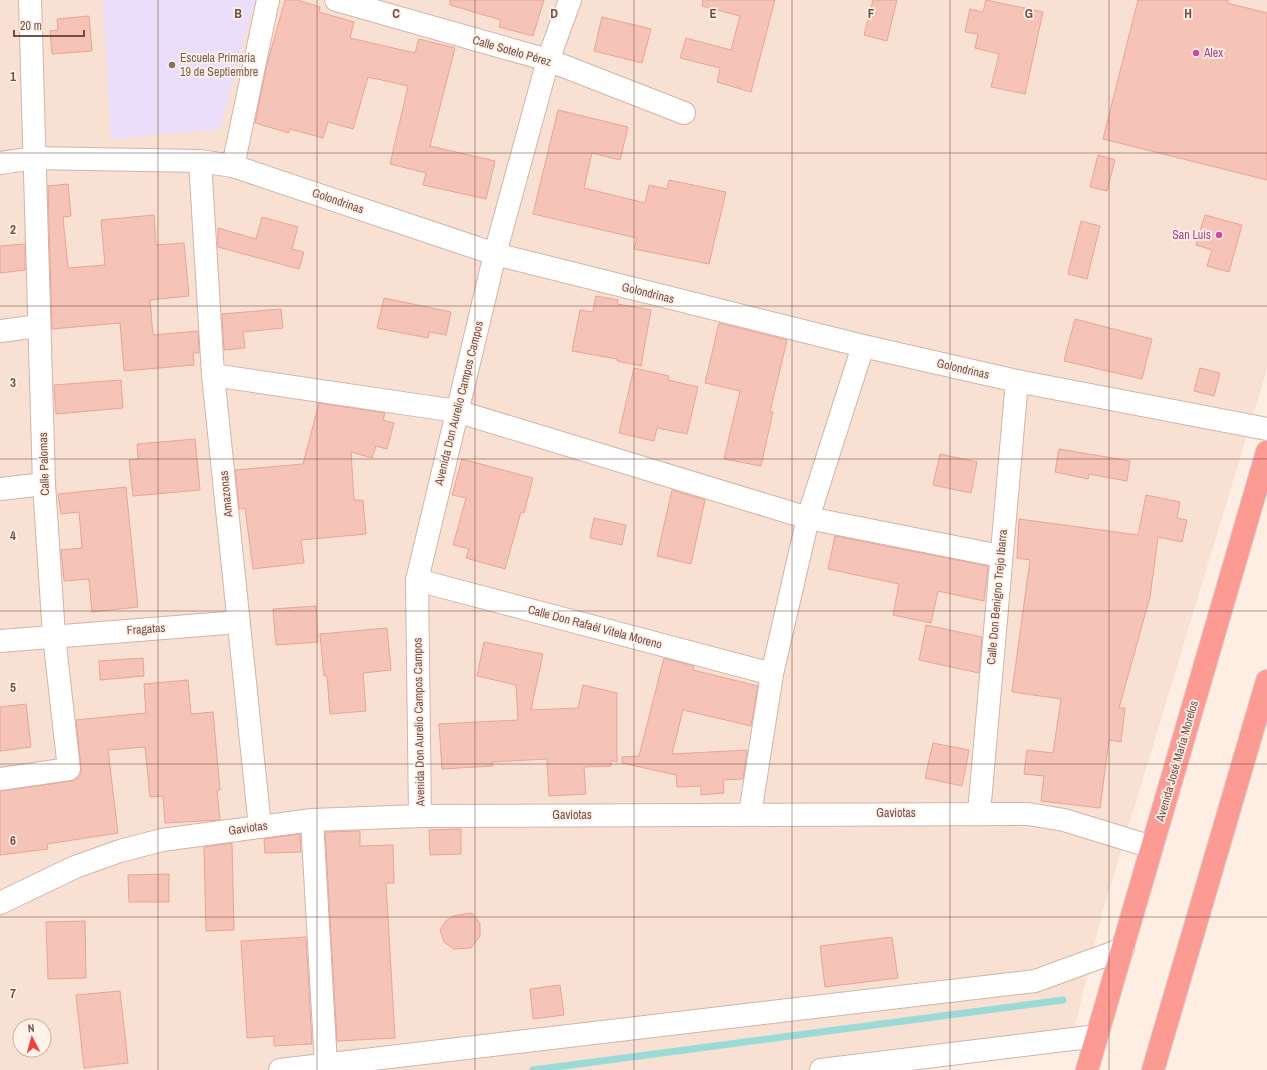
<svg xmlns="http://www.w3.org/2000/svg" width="1267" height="1070" viewBox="0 0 1267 1070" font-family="'Archivo Narrow',sans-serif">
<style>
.residential{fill:#f8e0d2;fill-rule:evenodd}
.education{fill:#eadefa}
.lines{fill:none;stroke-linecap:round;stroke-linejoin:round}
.stream{stroke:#9adbd8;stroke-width:7}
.building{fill:#f5c3b7;stroke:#e9a597}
.minor-casing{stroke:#d2b4aa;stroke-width:24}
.highway-casing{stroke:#d9cdcb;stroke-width:24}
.minor{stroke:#fff;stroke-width:22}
.highway{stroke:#fc9a94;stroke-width:22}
.grid{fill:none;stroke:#774e46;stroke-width:1;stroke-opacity:0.55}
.hotel-dot{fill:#d1479c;stroke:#fff2e9;stroke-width:1.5}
.education-dot{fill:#8d6e63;stroke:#fff2e9;stroke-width:1.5}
.labels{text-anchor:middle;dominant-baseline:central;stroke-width:3.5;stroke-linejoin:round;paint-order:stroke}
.street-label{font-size:12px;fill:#774e46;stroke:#fff2e9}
.hotel-label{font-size:12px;fill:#b23c85;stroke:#fff2e9;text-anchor:start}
.education-label{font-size:12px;fill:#785e54;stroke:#fff2e9;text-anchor:start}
.grid-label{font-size:13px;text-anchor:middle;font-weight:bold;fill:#774e46;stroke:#fff2e9;stroke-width:3.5;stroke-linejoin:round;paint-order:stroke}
</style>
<rect width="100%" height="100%" fill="#feede2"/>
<path class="residential" d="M 0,0 L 1267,0 L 1267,369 L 1101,917 L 1070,1048 L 899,1070 L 0,1070 ZM 20,1026 L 44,1026 L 44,1050 L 20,1050 Z"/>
<polygon class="education" points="103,0 255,0 220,129 111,139"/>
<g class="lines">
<polyline class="stream" points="533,1070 1063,1000"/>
</g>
<g class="building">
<polygon points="285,0 297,0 320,7 319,12 354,22 350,38 415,53 419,39 455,48 430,146 495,161 486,199 423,185 426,173 390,164 408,86 368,77 353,129 328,122 323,138 290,129 289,133 255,123 267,64"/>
<polygon points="450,0 544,0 533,36 499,27 501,20 450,5"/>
<polygon points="703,0 775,0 751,92 717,82 720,68 680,58 686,38 731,50 740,16 702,6"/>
<polygon points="873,0 897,0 887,41 864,35"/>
<polygon points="986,0 1043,12 1025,94 991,87 999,54 975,48 978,34 965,32 970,9 983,12"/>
<polygon points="1138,0 1228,0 1227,3 1267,13 1267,180 1103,139"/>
<polygon points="89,16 92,51 52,54 50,31 58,30 57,19"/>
<polygon points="602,17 651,29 642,63 594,51"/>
<polygon points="558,110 628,127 620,160 592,153 584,188 645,203 649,185 667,189 669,180 726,192 709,264 634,249 637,238 533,214"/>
<polygon points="1098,155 1115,160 1107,191 1090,187"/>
<polygon points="68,184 71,216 63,217 68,268 105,265 101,220 154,215 156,245 184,243 189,296 150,300 153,335 198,331 199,353 193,353 194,365 124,371 120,323 52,329 48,186"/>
<polygon points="1205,215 1242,225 1229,272 1207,266 1212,250 1196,245"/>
<polygon points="262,217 298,227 292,249 304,252 299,269 218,247 218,228 256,239"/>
<polygon points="1081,221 1100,226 1087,279 1068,274"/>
<polygon points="25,244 25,270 0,273 0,246"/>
<polygon points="596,296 618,300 617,304 651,310 641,366 617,361 617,359 572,351 580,310 593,312"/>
<polygon points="384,298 451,312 446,335 429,332 428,338 377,328"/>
<polygon points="281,309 283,328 243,332 245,348 224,350 222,314"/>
<polygon points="1075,319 1152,339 1142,379 1064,361"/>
<polygon points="719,323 787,340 770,412 773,412 761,466 724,459 740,391 705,383"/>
<polygon points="634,368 669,376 668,380 698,387 687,434 657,428 654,441 619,433"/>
<polygon points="1200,368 1220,373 1214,396 1194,391"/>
<polygon points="121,380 123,408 56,414 54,385"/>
<polygon points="319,403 385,413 383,420 394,423 387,449 376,446 372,458 351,452 354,500 363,500 366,534 301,540 304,563 253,569 245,508 239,509 235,470 303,464"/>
<polygon points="195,439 200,490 133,496 129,460 138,459 137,444"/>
<polygon points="1059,449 1130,461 1127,481 1089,474 1088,479 1055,472"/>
<polygon points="940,454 977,462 971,493 933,485"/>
<polygon points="462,459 533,478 524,513 521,512 505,569 466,558 469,549 453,545 466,498 452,495"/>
<polygon points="126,487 138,607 92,612 89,579 64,581 61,550 82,548 79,512 61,514 58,494"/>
<polygon points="672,490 705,500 691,564 657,556"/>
<polygon points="1146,495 1180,502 1177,518 1187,520 1182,542 1158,537 1150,597 1119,708 1125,708 1121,742 1109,740 1100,808 1041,801 1044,776 1024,774 1027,750 1053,753 1061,699 1012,692 1030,560 1017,558 1019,519 1138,535"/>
<polygon points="594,518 626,525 622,545 590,538"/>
<polygon points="835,536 988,566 984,601 938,591 931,623 893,615 899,584 828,569"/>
<polygon points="316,606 318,642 276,645 273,609"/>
<polygon points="926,625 982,637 979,673 919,660"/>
<polygon points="387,628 391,670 363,673 366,711 330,714 327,676 324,676 320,634"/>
<polygon points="484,642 543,654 531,710 578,708 583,685 617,693 617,762 611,760 611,766 584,767 586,794 549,796 547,759 492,762 493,766 442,769 439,724 518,720 516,685 477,676"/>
<polygon points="143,658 144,676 100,680 99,661"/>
<polygon points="664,658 694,666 693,670 758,686 751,726 683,710 672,754 747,750 743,779 723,780 724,793 701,795 701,786 677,787 676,775 622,763 622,757 639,756"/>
<polygon points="188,680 191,714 213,712 220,790 217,791 220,820 165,823 163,796 150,797 145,747 108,750 118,833 47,844 48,849 0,855 0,791 71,781 77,779 81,774 81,768 76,720 146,713 144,684"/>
<polygon points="26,704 31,747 0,751 0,707"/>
<polygon points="933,743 969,750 962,786 925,778"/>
<polygon points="461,829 461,854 430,855 429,830"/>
<polygon points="360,831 360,846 393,845 394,883 386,883 395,1038 337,1041 325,832"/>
<polygon points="300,834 301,852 265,853 264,839"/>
<polygon points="232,843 234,930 206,931 204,847"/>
<polygon points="169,874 169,902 129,902 128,875"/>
<polygon points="472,913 480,923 480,936 471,948 454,949 444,942 440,930 446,921 453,916"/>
<polygon points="85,921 86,978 48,979 46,922"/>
<polygon points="306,937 312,1044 274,1046 274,1036 247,1038 241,941"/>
<polygon points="892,937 898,978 825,987 820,946"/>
<polygon points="560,985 564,1015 533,1019 530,989"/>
<polygon points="120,991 128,1063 84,1068 76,995"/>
</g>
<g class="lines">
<g class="minor-casing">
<g id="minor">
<polyline points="336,0 548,60 684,113"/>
<polyline points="200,161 213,375 260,827"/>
<polyline points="0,163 34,158 200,161 233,166 495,254 863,346 1017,381 1267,429"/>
<polyline points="233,166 268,0"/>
<polyline points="0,331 39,326"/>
<polyline points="213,375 456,411 808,518 1000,556"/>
<polyline points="0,489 44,484"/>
<polyline points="417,580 772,674"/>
<polyline points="0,641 239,622"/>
<polyline points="0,779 69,769 54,636 44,484 30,0"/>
<polyline points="979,813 1017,381"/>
<polyline points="750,814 772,674 808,518 863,346"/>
<polyline points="420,816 417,580 495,254 548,60 570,0"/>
<polyline points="312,820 326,1065"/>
<polyline points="0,903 75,867 120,851 162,840 312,820 420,816 1028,814 1064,820 1152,847"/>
<polyline points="280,1070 1035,981 1123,949"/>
<polyline points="821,1070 1097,1036"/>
</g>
</g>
<g class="highway-casing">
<g id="highway">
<polyline points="1087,1070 1267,452"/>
<polyline points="1153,1070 1267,681"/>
</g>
</g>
<use href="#minor" class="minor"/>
<use href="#highway" class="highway"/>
</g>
<path class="grid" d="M 158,0 L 158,1070M 317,0 L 317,1070M 475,0 L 475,1070M 634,0 L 634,1070M 792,0 L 792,1070M 950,0 L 950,1070M 1109,0 L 1109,1070M 0,153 L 1267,153M 0,306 L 1267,306M 0,459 L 1267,459M 0,611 L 1267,611M 0,764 L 1267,764M 0,917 L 1267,917"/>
<g class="hotel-dot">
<circle cx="1196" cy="53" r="4"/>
<circle cx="1219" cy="235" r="4"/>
</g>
<circle class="education-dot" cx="172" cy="65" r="4"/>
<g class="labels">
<g class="street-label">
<text transform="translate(512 51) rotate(16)">Calle Sotelo Pérez</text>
<text transform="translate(338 201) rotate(19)">Golondrinas</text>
<text transform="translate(648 293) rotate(14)">Golondrinas</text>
<text transform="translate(963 369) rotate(13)">Golondrinas</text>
<text transform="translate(459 403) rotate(-76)">Avenida Don Aurelio Campos Campos</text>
<text transform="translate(44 464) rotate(-92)">Calle Palomas</text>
<text transform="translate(226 494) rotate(-96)">Amazonas</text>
<text transform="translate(997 597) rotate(-85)">Calle Don Benigno Trejo Ibarra</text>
<text transform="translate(595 627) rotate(15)">Calle Don Rafaél Vitela Moreno</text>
<text transform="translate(146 629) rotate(-4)">Fragatas</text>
<text transform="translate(419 722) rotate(-91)">Avenida Don Aurelio Campos Campos</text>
<text transform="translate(1177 761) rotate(-74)">Avenida José María Morelos</text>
<text x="896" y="813">Gaviotas</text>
<text x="572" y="815">Gaviotas</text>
<text transform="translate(248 828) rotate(-8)">Gaviotas</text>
</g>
<g class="hotel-label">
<text x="1204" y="53">Alex</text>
<text x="1211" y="235" text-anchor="end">San Luis</text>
</g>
<g class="education-label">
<text x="180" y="58">Escuela Primaria<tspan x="180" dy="14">19 de Septiembre</tspan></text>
</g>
</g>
<g class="grid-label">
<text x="238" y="18">B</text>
<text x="396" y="18">C</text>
<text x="554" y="18">D</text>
<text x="713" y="18">E</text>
<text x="871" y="18">F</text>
<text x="1029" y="18">G</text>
<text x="1188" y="18">H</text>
<text x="13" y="81">1</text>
<text x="13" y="234">2</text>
<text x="13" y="387">3</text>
<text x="13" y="540">4</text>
<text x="13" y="692">5</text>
<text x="13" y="845">6</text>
<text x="13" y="998">7</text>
</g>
<g transform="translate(32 1038) rotate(354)"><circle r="19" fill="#fff2e9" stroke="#c9b0a8"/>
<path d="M0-3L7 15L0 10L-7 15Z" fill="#f0413e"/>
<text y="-6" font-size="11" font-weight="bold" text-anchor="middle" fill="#774e46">N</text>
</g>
<path d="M14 30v6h70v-6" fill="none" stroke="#774e46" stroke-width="2"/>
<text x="20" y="30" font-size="12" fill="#774e46" stroke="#fff2e9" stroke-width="3" paint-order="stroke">20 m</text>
</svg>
